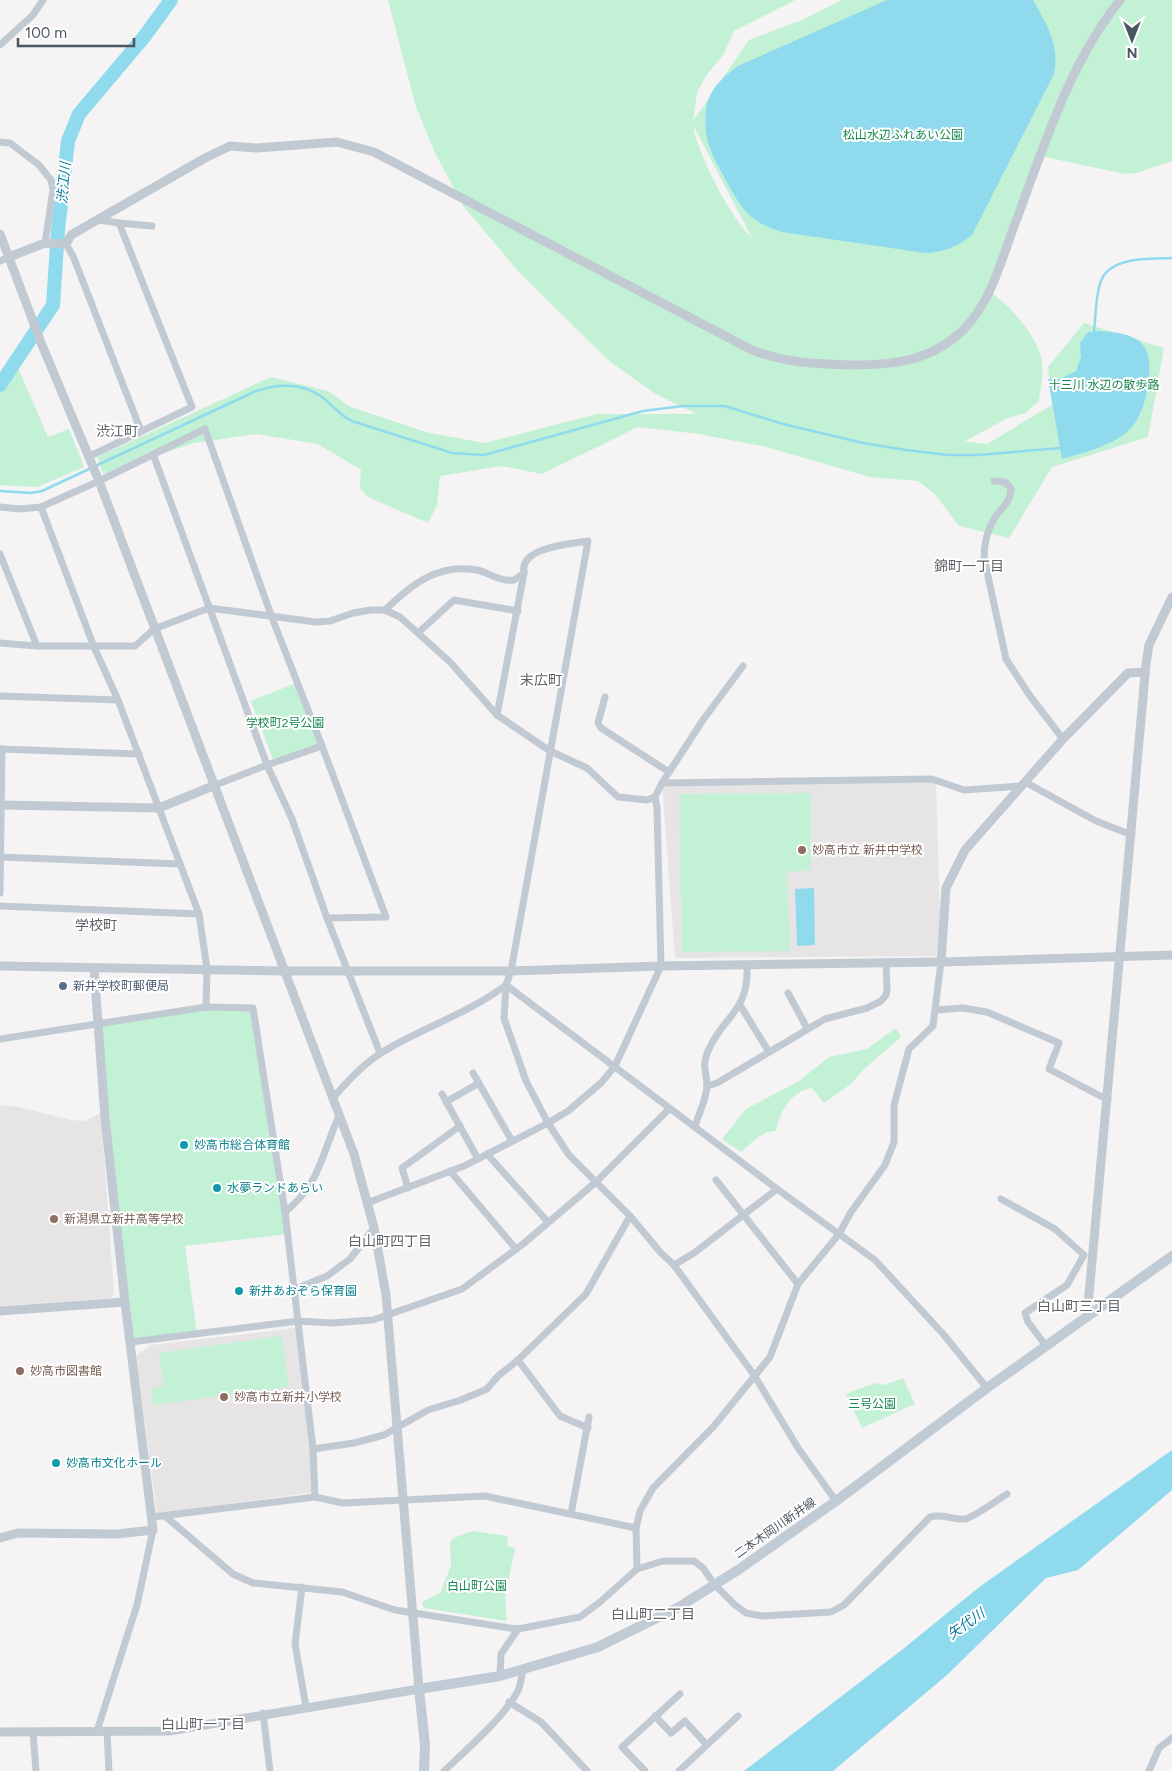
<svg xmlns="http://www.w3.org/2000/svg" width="1172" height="1771" viewBox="0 0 1172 1771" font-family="Figtree,'Noto Sans JP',sans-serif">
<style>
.education{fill:#e6e4e5}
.green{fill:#c3f1d5;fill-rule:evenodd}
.water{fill:#90daee}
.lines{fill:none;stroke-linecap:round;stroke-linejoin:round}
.stream{stroke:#90daee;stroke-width:2.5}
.river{stroke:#90daee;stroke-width:14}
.minor{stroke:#c1cad2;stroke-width:7}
.tertiary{stroke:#c1cad2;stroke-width:9}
.secondary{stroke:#c1cbd6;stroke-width:10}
.education-dot{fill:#8d6e63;stroke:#fff;stroke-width:2}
.service-dot{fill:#5c6f8a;stroke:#fff;stroke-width:2}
.culture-dot{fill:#0f9aa8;stroke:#fff;stroke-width:2}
.labels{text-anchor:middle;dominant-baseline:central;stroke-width:4;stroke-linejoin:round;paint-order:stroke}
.park-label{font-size:12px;fill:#17864f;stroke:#fff}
.education-label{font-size:12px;fill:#785e54;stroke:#fff;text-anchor:start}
.service-label{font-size:12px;fill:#4e5e75;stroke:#fff;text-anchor:start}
.culture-label{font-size:12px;fill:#0d838f;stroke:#fff;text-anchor:start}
.street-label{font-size:12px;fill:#4a5661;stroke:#fff}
.water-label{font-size:14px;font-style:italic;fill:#0c7c9b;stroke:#fff}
.neighbourhood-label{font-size:14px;fill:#5f6368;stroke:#fff}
</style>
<rect width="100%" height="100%" fill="#f5f3f3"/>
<g class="education">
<polygon points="662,783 936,783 940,917 936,956 675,958"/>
<polygon points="0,1105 19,1107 71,1120 84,1121 101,1113 114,1293 110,1298 0,1306"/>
<polygon points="296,1328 311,1439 314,1492 157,1514 136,1356 151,1345"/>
</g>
<g class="green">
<path d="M 388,0 L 795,0 L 734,31 L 723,55 L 708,73 L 697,92 L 693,121 L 749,40 L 802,20 L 842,0 L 1172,0 L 1172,161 L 1137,173 L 1125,174 L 1040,156 L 988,291 C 1008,302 1040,339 1042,362 C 1044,375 1040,389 1039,401 L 1025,413 L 1006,419 L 965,441 L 987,444 L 1052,405 L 1048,367 L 1084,323 L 1164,348 L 1148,437 L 1052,467 L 1009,538 L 959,526 L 935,494 L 918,481 L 870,477 L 766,447 L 699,434 L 638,427 L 542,474 L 502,466 L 440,476 L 437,505 L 428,523 L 368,497 L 360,488 L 361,470 L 318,444 L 256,434 L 194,443 L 103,474 L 97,457 L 271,377 L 328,391 L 351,407 L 429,433 L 485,443 L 597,414 L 697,414 L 654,393 L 609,361 L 518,271 L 464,207 L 435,153 L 416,107 ZM 693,125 L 751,236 L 751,237 C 730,217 697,153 693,125 Z"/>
<polygon points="18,368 48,437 69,429 84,467 37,487 0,485 0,393"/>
<polygon points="296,683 319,745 274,762 251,701"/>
<polygon points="811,793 811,870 787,872 790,951 682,952 679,794"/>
<polygon points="206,1007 253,1008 287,1234 185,1246 197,1334 131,1342 99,1023"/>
<path d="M 896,1028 L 901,1037 L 864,1069 L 851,1084 L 824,1103 L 812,1088 C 791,1091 780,1111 776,1131 C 762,1131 751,1143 741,1152 L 722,1139 L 746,1109 L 799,1081 L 829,1057 L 867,1049 Z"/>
<polygon points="282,1336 289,1387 154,1405 151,1388 164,1386 159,1353"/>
<polygon points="903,1378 915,1404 862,1428 846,1394 875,1383 884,1385"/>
<polygon points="472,1531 508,1536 507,1546 515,1548 505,1597 507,1621 424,1608 422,1602 440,1593 451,1566 450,1542 454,1538"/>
</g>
<g class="water">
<path d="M 887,0 L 1033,0 C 1047,25 1060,45 1054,74 L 972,235 C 957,247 944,252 925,253 L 782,232 C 770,228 757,223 748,214 C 737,203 713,158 708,143 C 705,130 704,113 708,101 C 713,85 726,75 738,66 Z"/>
<path d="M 1100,331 C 1114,332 1133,333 1143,345 C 1157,362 1146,413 1131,428 C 1114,446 1085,452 1062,459 L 1048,379 L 1060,379 L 1076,371 L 1081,357 L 1080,343 L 1088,332 Z"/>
<polygon points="814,888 815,945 797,946 795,889"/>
<polygon points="1172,1450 1172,1490 1078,1570 1046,1578 947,1675 833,1771 744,1771 903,1649 978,1588"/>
</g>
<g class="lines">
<g class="stream">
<path d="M 1094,332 C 1096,315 1095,296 1101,281 C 1110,256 1151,259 1172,258"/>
<path d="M 0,491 L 31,493 L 42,491 L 256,391 C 284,382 310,383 331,405 C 339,412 342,416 352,421 L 452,453 L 484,455 L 643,411 L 683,406 L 725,406 L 783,424 L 863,443 L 906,450 L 948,455 L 979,455 L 1060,448"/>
</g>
<polyline class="river" points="0,385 53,305 58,230 68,141 79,114 144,37 171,0"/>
<g class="minor">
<polyline points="0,45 33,15 43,0"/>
<polyline points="0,142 10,143 39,165 51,180 53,190 45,243"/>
<polyline points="119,223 152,226"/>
<polyline points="66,244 73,256 141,431"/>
<polyline points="0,261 9,257"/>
<polyline points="153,454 267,765 213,786"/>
<polyline points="88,457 192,407 119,223 99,220"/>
<path d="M 994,481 L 1005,482 L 1011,488 C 1011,502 1001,508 994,519 C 987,531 984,544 984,558 L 1006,659 L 1030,696 L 1063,739"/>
<polyline points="0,507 19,509 41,507 99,481 205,429 271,615 322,746 386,917 327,918"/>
<polyline points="0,554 37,646"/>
<path d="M 385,610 C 412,584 438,563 477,570 C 490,573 500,582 514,580 L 524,573 C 519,547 571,544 588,541 L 511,971 L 506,985 L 504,1018 L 526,1081 L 548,1123 L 569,1155 L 630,1216 L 661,1253 L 674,1265 L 754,1375 L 798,1448 L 836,1501"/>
<polyline points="419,632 454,600 518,611"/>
<polyline points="0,643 37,646 135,646 154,629 209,608 316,622 330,621 353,613 371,610 385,610 400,617 450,662 497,715 550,751 587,768 618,797 647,800 655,797"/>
<polyline points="0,696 118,700"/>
<polyline points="605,697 598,723 601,728 669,772"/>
<polyline points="497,715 524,573"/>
<polyline points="322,746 267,765 292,819 327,918 380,1053"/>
<polyline points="0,749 139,754"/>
<polyline points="1025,782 1096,821 1132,835"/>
<polyline points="662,783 932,779 964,790 1021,786"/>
<polyline points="0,857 180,864"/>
<polyline points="0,893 2,749"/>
<polyline points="0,906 199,914"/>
<polyline points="506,985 777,1189 875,1260 944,1335 987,1388"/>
<polyline points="788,993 807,1028"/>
<polyline points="740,1005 769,1052"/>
<polyline points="206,1007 253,1008 285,1212 313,1449 315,1497"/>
<polyline points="936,1010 963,1008 987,1012 1059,1043 1049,1069 1108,1100"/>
<polyline points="0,1039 206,1007 207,969 199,914 118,700 94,647 41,507"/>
<polyline points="473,1073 512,1141"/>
<polyline points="707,1086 717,1083 825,1019 867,1008 881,1001 886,995 887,990 886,963"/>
<polyline points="442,1094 478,1159"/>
<path d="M 333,1098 C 347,1082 362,1065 381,1053 C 421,1028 468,1014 506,985"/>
<polyline points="446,1102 479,1083"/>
<path d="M 695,1127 C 698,1115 707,1098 707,1085 C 707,1071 701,1068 708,1051 C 724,1014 749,1013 747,965"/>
<polyline points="487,1154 548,1222"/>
<polyline points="450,1171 516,1249"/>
<polyline points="716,1180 798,1284"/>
<polyline points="408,1188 402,1168 460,1126"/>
<polyline points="1001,1199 1055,1229 1084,1255 1067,1285 1025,1313 1028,1322 1046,1346"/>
<polyline points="367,1203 464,1166 548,1123 568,1111 601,1083 615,1066 661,966 657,808 655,797 662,783 703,720 743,666"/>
<path d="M 285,1212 C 321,1183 321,1155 339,1116"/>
<polyline points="674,1265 694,1253 777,1189"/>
<polyline points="293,1290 327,1276 350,1259 374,1228"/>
<polyline points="131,1342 298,1321 331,1323 373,1320 462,1289 523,1244 596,1182 669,1109"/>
<polyline points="518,1360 560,1416 588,1428"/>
<polyline points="313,1449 354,1443 384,1435 428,1410 461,1400 487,1389 498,1376 518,1360 586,1294 630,1216"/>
<polyline points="571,1514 589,1417"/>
<path d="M 165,1516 L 233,1574 L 253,1583 L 342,1592 L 395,1610 L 510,1628 L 518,1629 L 580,1617 L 600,1602 L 637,1569 L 663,1561 L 694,1561 L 703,1568 L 715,1585 L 735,1605 L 746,1613 L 762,1616 L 831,1612 L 844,1605 L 930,1517 C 942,1513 952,1520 965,1519 C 975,1517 997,1500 1007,1494"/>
<polyline points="153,1517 315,1497 343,1503 485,1496 636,1528"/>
<polyline points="637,1569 636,1528 640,1511 653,1488 714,1426 770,1357 798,1284 839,1234 851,1212 885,1165 894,1142 894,1105 909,1049 933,1026 941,962"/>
<polyline points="302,1587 295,1644 306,1707"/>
<polyline points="500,1676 501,1654 518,1629"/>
<polyline points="509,1702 541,1722 587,1771"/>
<polyline points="263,1713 270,1771"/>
<polyline points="655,1716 671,1733 685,1721 707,1745"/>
<polyline points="97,1731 137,1605 153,1530"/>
<polyline points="107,1731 109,1771"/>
<polyline points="33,1732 36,1771"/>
<path d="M 444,1771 C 464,1752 509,1713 519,1688 C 521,1682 522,1675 523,1669"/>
<polyline points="645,1771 622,1747 680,1694"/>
<polyline points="679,1771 738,1716"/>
<polyline points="1149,1771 1159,1748 1172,1738"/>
</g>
<g class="tertiary">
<polyline points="0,234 42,345 99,481 354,1154 374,1228 386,1295 419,1689 169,1731 0,1732"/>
<path d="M 9,257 L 45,243 L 66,244 L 71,235 L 205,158 L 230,146 L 257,148 L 337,142 L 374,152 L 752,350 C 785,363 817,364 852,365 C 894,365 932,361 964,329 C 992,301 1002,257 1016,221 C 1045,144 1068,66 1120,0"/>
<polyline points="0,805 159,808 213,786"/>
<polyline points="941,962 946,888 965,850 1063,739 1128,673 1145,672"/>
<polyline points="0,966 286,971 511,971 661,966 941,962 1172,955"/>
<polyline points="0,1311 125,1302"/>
<polyline points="1087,1317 1146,664 1149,645 1172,597"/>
<polyline points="0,1538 18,1533 117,1534 153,1530 125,1302 105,1118 94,968"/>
</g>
<polyline class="secondary" points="424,1771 425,1745 419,1689 500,1676 598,1647 679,1607 738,1570 836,1501 987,1388 1172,1256"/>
</g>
<g class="education-dot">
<circle cx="802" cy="850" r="5"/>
<circle cx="54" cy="1219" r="5"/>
<circle cx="20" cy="1371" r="5"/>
<circle cx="224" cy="1397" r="5"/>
</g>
<circle class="service-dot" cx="63" cy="986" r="5"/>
<g class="culture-dot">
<circle cx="184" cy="1145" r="5"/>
<circle cx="217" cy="1188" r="5"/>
<circle cx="239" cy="1291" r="5"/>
<circle cx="56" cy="1463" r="5"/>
</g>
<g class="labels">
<g class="park-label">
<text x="903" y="135">松山水辺ふれあい公園</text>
<text x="1104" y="385">十三川 水辺の散歩路</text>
<text x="285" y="723">学校町2号公園</text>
<text x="872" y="1404">三号公園</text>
<text x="477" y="1586">白山町公園</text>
</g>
<g class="education-label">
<text x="812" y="850">妙高市立 新井中学校</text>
<text x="64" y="1219">新潟県立新井高等学校</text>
<text x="30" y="1371">妙高市図書館</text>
<text x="234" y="1397">妙高市立新井小学校</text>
</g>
<g class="service-label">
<text x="73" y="986">新井学校町郵便局</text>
</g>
<g class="culture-label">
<text x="194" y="1145">妙高市総合体育館</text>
<text x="227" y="1188">水夢ランドあらい</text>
<text x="249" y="1291">新井あおぞら保育園</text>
<text x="66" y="1463">妙高市文化ホール</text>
</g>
<g class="street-label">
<text transform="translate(775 1528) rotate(-35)">二本木岡川新井線</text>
</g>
<g class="water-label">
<text transform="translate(64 183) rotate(-85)">渋江川</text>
<text transform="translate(966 1624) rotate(-35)">矢代川</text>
</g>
<g class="neighbourhood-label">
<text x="117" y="431">渋江町</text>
<text x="969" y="566">錦町一丁目</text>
<text x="541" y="680">末広町</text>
<text x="96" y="925">学校町</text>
<text x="390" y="1241">白山町四丁目</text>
<text x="1079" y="1306">白山町三丁目</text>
<text x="653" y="1614">白山町二丁目</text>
<text x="203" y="1724">白山町一丁目</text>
</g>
</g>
<g transform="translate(1132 40) rotate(180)" stroke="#ffffff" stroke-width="4" paint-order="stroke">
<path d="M0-4L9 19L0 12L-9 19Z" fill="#4a5661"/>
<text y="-8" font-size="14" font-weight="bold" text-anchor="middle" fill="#4a5661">N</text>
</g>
<path d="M18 38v8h116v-8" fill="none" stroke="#4a5661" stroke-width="2.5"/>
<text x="25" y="38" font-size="15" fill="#4a5661" stroke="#ffffff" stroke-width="4" paint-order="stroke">100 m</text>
</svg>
